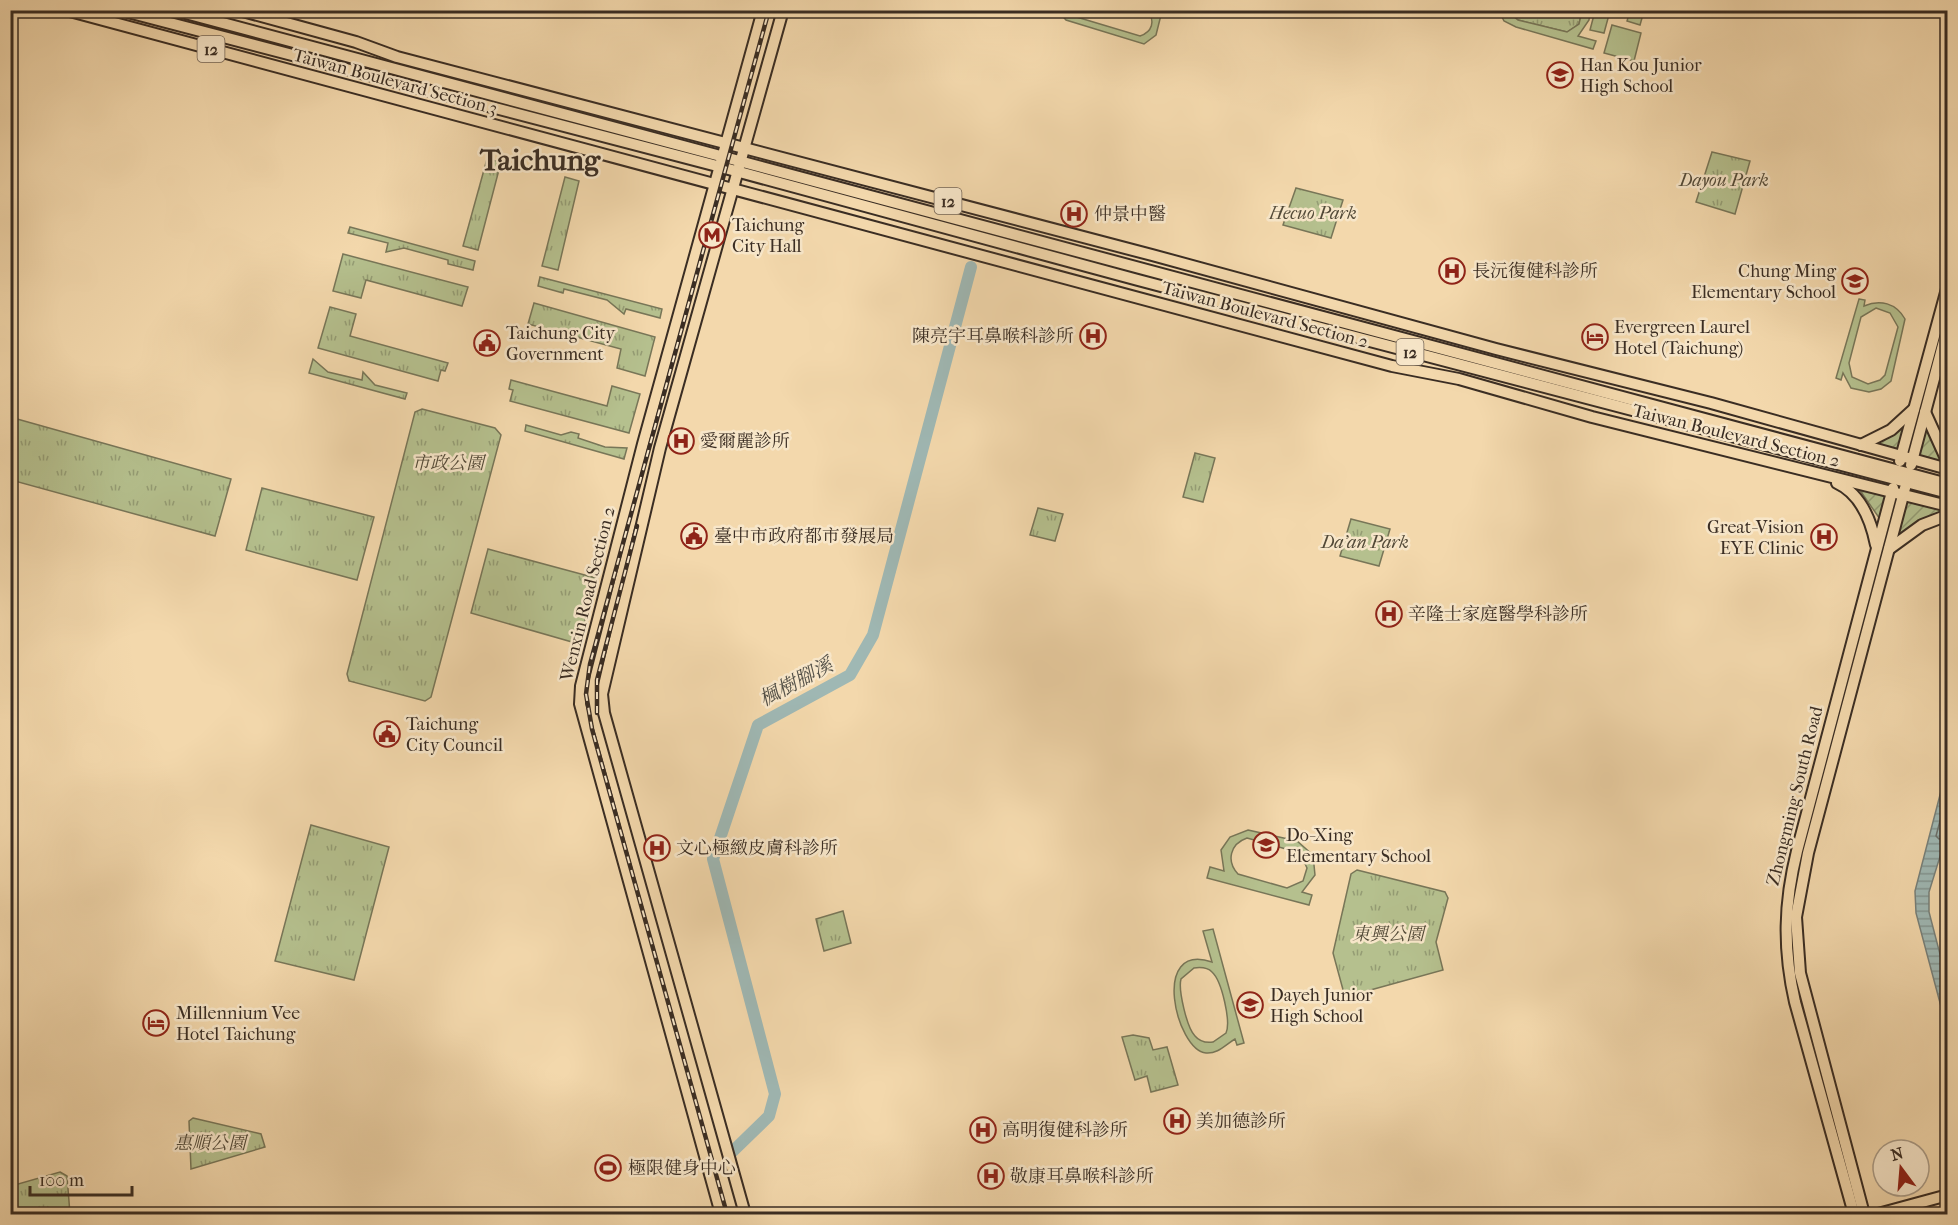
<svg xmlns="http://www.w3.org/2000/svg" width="1958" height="1225" viewBox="0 0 1958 1225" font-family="'IM FELL French Canon','Noto Serif TC',serif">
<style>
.grass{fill:url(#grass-tufts);stroke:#787658;stroke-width:1.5}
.garden{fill:url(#garden-furrows);stroke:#787658;stroke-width:1.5}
.pitch{fill:#b5c08e;stroke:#787658;stroke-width:1.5;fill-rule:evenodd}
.water{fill:url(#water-rules);stroke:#77807a;stroke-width:1.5}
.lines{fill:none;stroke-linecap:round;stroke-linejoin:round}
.shore{stroke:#6c726c;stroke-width:1.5}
.river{stroke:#9fb8b4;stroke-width:12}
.major-casing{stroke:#3a2d23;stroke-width:14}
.major{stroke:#f3d8ac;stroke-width:10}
.rail-casing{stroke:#3a2d23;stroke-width:4.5}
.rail{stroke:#f7e6c9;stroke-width:2;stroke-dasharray:7;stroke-linecap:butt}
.labels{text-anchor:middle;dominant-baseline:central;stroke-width:5;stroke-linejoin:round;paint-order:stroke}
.shield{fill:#f7e6c9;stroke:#736455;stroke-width:1.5}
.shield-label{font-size:16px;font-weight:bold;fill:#3a2d23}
.poi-label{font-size:18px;fill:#3a2d23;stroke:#f7e6c9;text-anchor:start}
.street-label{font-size:18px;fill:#3a2d23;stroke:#f7e6c9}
.park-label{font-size:18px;font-style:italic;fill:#534a38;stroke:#f7e6c9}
.water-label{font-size:20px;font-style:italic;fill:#535047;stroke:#f7e6c9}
.town-label{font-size:30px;font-weight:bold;fill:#3a2d23;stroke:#f7e6c9}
</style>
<defs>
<pattern id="grass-tufts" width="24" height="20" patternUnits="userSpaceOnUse" patternTransform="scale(1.5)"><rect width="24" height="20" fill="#b5c08e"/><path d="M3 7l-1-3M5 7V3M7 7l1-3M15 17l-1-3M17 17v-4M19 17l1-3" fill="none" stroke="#949c74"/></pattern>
<pattern id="garden-furrows" width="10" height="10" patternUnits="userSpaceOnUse" patternTransform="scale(1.5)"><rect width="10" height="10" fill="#b5c08e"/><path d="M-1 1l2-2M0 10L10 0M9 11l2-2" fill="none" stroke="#949c74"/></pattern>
<pattern id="water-rules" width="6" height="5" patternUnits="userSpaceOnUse" patternTransform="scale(1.5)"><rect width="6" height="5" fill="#9fb8b4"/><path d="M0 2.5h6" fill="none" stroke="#839692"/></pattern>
</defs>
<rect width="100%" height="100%" fill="#f3d8ac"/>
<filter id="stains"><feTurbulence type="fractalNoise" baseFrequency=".00333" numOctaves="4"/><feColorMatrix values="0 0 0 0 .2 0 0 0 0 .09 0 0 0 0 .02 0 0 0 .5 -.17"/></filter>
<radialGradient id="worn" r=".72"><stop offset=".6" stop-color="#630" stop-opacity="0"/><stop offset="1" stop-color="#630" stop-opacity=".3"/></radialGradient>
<g class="grass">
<polygon points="1507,11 1582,10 1582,11 1579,24 1567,32 1518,20"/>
<polygon points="1712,152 1750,161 1735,214 1696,202"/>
<polygon points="487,159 501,162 478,250 463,246"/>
<polygon points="565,177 579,181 558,270 542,266"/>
<polygon points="1296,188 1343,200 1331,238 1283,225"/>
<polygon points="350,227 475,261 473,270 448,264 448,260 404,248 386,252 388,243 348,233"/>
<polygon points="343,254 468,287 462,306 366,280 361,298 333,291"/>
<polygon points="540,277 662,309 660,318 626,309 624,314 607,300 564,289 563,293 538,286"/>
<polygon points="534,303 655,337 645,376 617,368 621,349 528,324"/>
<polygon points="330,307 356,314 350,336 448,363 445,371 441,370 438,381 318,348"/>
<polygon points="313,359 328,372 362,380 363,372 375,385 407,393 405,399 309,373"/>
<polygon points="511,380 607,406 612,386 640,394 629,433 510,401 513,390 509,389"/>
<polygon points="422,409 495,428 501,435 431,697 425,701 349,681 347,674 415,412"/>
<polygon points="10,417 231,479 215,536 11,480"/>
<polygon points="526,425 561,435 571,432 579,434 578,438 605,447 627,448 624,459 525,431"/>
<polygon points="1195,453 1215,458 1203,502 1183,497"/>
<polygon points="262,488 374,517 357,580 246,550"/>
<polygon points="1038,508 1063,514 1055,541 1030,535"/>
<polygon points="1351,519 1390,529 1379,566 1340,556"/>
<polygon points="488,549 596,578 579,644 471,613"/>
<polygon points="311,825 389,847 354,980 275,961"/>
<polygon points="1357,870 1445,892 1448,898 1436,942 1443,970 1345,997 1333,953 1351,874"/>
<polygon points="843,911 851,943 824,951 816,919"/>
<polygon points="1133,1035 1149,1038 1153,1050 1167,1047 1178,1085 1151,1092 1147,1076 1135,1080 1122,1037"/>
<polygon points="193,1118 261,1134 265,1147 191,1169 189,1121"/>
<polygon points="60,1172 67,1176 70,1214 11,1214 11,1186"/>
<polygon points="1947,1205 1947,1214 1916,1214"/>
</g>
<g class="garden">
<polygon points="1910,413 1899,454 1858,441"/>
<polygon points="1925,419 1947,467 1916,456"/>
<polygon points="1857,486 1889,494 1882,522"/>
<polygon points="1905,498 1947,508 1947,512 1893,544"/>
</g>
<g class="pitch">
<path d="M 1058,11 L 1065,11 L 1070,15 L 1140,36 C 1152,32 1156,21 1147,11 L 1162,11 L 1156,35 L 1144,44 L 1066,20 Z"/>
<polygon points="1499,11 1507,11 1518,20 1567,32 1579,24 1582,11 1590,11 1589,20 1578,36 1596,41 1593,49 1516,27 1504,21"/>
<polygon points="1595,11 1610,11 1604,33 1590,30"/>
<polygon points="1630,11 1644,11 1640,25 1627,21"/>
<polygon points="1612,25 1641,33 1634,61 1604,53"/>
<path d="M 1859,299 L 1865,300 L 1864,306 C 1880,299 1896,303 1905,319 L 1891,381 L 1881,389 L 1869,392 L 1851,388 L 1843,373 L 1841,380 L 1836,378 ZM 1876,308 L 1890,313 L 1898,327 L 1885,375 L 1880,380 L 1868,384 L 1852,377 L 1849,363 L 1861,317 Z"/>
<path d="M 1248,830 L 1297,841 L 1313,855 L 1315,875 L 1302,892 L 1312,895 L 1309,905 L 1207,878 L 1210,867 L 1224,871 L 1221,850 L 1230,837 ZM 1247,838 L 1300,853 L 1307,868 L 1303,881 L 1287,888 L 1238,874 C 1226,861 1230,844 1247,838 Z"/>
<path d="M 1213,929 L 1244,1043 L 1237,1045 L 1235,1039 C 1225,1045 1218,1054 1206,1053 C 1176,1050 1150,941 1212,962 L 1203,931 ZM 1194,968 C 1201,967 1207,967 1212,972 C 1222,981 1231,1022 1226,1033 L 1213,1042 C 1206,1043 1200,1042 1195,1036 C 1187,1028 1178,990 1181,979 Z"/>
</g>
<polygon class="water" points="1947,768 1947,834 1929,892 1929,912 1947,981 1947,1029 1916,913 1915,891"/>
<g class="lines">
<polyline class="shore" points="1948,791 1936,836 1939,839 1948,836"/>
<polyline class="river" points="732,1152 769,1116 775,1094 713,859 758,725 850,675 873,635 971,267"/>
<g class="major-casing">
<g id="major">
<polyline points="66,10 1392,366 1459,379 1592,417 1948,506"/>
<polyline points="120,10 721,167 1138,280 1948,493"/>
<polyline points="174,10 1948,484"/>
<polyline points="239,10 356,42 397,57 1152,255 1496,349 1711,403 1948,469"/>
<polyline points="1925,412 1948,463"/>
<polyline points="1861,445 1891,430 1914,409"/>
<polyline points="1900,461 1948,285"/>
<polyline points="1911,465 1948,326"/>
<path d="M 1837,483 C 1861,494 1871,520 1876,545"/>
<polyline points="1889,549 1922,525 1948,515"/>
<polyline points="721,1214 580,704 581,686 643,444 763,10"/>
<polyline points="745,1214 604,713 602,694 660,448 783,10"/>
<path d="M 1854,1214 L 1795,1002 C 1783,949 1784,903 1797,851 L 1893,488"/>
<polyline points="1864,1214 1800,973 1796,917 1808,853 1905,488"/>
<polyline points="1878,1214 1948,1195"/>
</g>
</g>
<use href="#major" class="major"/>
<g class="rail-casing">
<g id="rail">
<polyline points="597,713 597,680 637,526"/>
<polyline points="727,1214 592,729 586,694 590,664 769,10"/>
</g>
</g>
<use href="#rail" class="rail"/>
</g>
<defs>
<g id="school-ring" transform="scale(1.35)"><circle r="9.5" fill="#f7e6c9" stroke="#8f2418" stroke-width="1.5"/><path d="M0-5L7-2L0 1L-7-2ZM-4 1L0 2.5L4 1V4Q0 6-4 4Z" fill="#8f2418"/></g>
<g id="hospital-ring" transform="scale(1.35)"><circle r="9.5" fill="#f7e6c9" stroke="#8f2418" stroke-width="1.5"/><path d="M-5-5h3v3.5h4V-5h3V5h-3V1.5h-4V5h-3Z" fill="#8f2418"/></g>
<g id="metro-ring" transform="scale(1.35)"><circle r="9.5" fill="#f7e6c9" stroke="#8f2418" stroke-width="1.5"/><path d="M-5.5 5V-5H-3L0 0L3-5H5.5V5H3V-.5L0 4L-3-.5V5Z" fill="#8f2418"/></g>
<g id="hotel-ring" transform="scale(1.35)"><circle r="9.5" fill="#f7e6c9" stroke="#8f2418" stroke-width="1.5"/><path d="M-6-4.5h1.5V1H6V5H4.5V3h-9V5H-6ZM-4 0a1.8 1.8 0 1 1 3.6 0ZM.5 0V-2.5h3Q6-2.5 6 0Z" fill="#8f2418"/></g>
<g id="civic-ring" transform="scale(1.35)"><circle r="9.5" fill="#f7e6c9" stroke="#8f2418" stroke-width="1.5"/><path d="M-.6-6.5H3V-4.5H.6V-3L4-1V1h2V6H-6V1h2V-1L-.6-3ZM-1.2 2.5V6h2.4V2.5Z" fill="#8f2418"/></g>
<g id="stadium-ring" transform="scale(1.35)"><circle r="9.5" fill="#f7e6c9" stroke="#8f2418" stroke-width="1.5"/><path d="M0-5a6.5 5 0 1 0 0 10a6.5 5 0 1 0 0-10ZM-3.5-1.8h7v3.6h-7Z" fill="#8f2418"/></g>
</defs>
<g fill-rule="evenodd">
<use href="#school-ring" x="1560" y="75"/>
<use href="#hospital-ring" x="1074" y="214"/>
<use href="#metro-ring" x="712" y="235"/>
<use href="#hospital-ring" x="1452" y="271"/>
<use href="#school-ring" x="1855" y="281"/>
<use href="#hospital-ring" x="1093" y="336"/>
<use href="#hotel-ring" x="1595" y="337"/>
<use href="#civic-ring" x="487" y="343"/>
<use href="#hospital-ring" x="681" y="441"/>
<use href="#civic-ring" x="694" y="536"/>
<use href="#hospital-ring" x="1824" y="537"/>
<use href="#hospital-ring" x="1389" y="614"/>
<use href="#civic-ring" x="387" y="734"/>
<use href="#school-ring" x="1266" y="845"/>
<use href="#hospital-ring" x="657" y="848"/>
<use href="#school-ring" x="1250" y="1005"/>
<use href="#hotel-ring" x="156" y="1023"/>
<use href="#hospital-ring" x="1177" y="1121"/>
<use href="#hospital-ring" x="983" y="1130"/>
<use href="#stadium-ring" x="608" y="1168"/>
<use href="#hospital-ring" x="991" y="1176"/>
</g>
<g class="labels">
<g class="shield">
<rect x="197.5" y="36" width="27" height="26" rx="4.5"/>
<rect x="934.5" y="188" width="27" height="26" rx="4.5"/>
<rect x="1396.5" y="339" width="27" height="26" rx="4.5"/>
</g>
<g class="shield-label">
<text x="211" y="49">12</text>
<text x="948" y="201">12</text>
<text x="1410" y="352">12</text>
</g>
<g class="poi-label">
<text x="1580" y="65">Han Kou Junior<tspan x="1580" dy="21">High School</tspan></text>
<text x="1094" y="214">仲景中醫</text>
<text x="732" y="225">Taichung<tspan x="732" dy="21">City Hall</tspan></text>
<text x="1472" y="271">長沅復健科診所</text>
<text x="1836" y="271" text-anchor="end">Chung Ming<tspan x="1836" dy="21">Elementary School</tspan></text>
<text x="1614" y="327">Evergreen Laurel<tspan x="1614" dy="21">Hotel (Taichung)</tspan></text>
<text x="506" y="333">Taichung City<tspan x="506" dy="21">Government</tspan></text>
<text x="1074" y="336" text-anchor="end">陳亮宇耳鼻喉科診所</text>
<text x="700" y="441">愛爾麗診所</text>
<text x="1804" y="527" text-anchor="end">Great-Vision<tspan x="1804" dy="21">EYE Clinic</tspan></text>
<text x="714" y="536">臺中市政府都市發展局</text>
<text x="1408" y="614">辛隆士家庭醫學科診所</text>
<text x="406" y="724">Taichung<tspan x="406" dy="21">City Council</tspan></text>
<text x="1286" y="835">Do-Xing<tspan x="1286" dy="21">Elementary School</tspan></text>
<text x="676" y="848">文心極緻皮膚科診所</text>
<text x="1270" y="995">Dayeh Junior<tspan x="1270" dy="21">High School</tspan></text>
<text x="176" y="1013">Millennium Vee<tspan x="176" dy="21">Hotel Taichung</tspan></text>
<text x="1196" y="1121">美加德診所</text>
<text x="1002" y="1130">高明復健科診所</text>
<text x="628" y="1168">極限健身中心</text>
<text x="1010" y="1176">敬康耳鼻喉科診所</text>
</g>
<g class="street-label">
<text transform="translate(395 82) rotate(15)">Taiwan Boulevard Section 3</text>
<text transform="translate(1265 315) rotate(15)">Taiwan Boulevard Section 2</text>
<text transform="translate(1736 436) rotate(14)">Taiwan Boulevard Section 2</text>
<text transform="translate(588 594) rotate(-76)">Wenxin Road Section 2</text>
<text transform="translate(1795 796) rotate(-76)">Zhongming South Road</text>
</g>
<g class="park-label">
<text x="1724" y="180">Dayou Park</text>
<text x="1313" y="213">Hecuo Park</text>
<text x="448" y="463">市政公園</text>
<text x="1365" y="542">Da’an Park</text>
<text x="1388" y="934">東興公園</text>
<text x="210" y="1143">惠順公園</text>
</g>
<g class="water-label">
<text transform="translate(796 682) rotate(-28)">楓樹腳溪</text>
</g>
<g class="town-label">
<text x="540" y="160">Taichung</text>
</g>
</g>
<rect width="1958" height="1225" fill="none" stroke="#f3d8ac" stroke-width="36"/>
<rect x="12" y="12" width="1934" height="1201" fill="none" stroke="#3a2d23" stroke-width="3"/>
<rect x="18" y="18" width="1922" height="1189" fill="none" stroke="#3a2d23" stroke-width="1.5"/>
<g transform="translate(1901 1168) rotate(344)"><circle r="28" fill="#f7e6c9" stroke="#ab9c87" stroke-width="1.5"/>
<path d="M0-4.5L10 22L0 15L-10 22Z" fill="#8f2418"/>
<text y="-9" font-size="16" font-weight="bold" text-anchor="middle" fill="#3a2d23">N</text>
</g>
<path d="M30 1186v9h102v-9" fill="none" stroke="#3a2d23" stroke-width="3"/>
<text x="39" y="1186" font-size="18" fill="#3a2d23" stroke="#f7e6c9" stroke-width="4.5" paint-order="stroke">100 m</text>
<rect width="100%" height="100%" filter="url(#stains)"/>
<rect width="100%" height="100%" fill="url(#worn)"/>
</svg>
